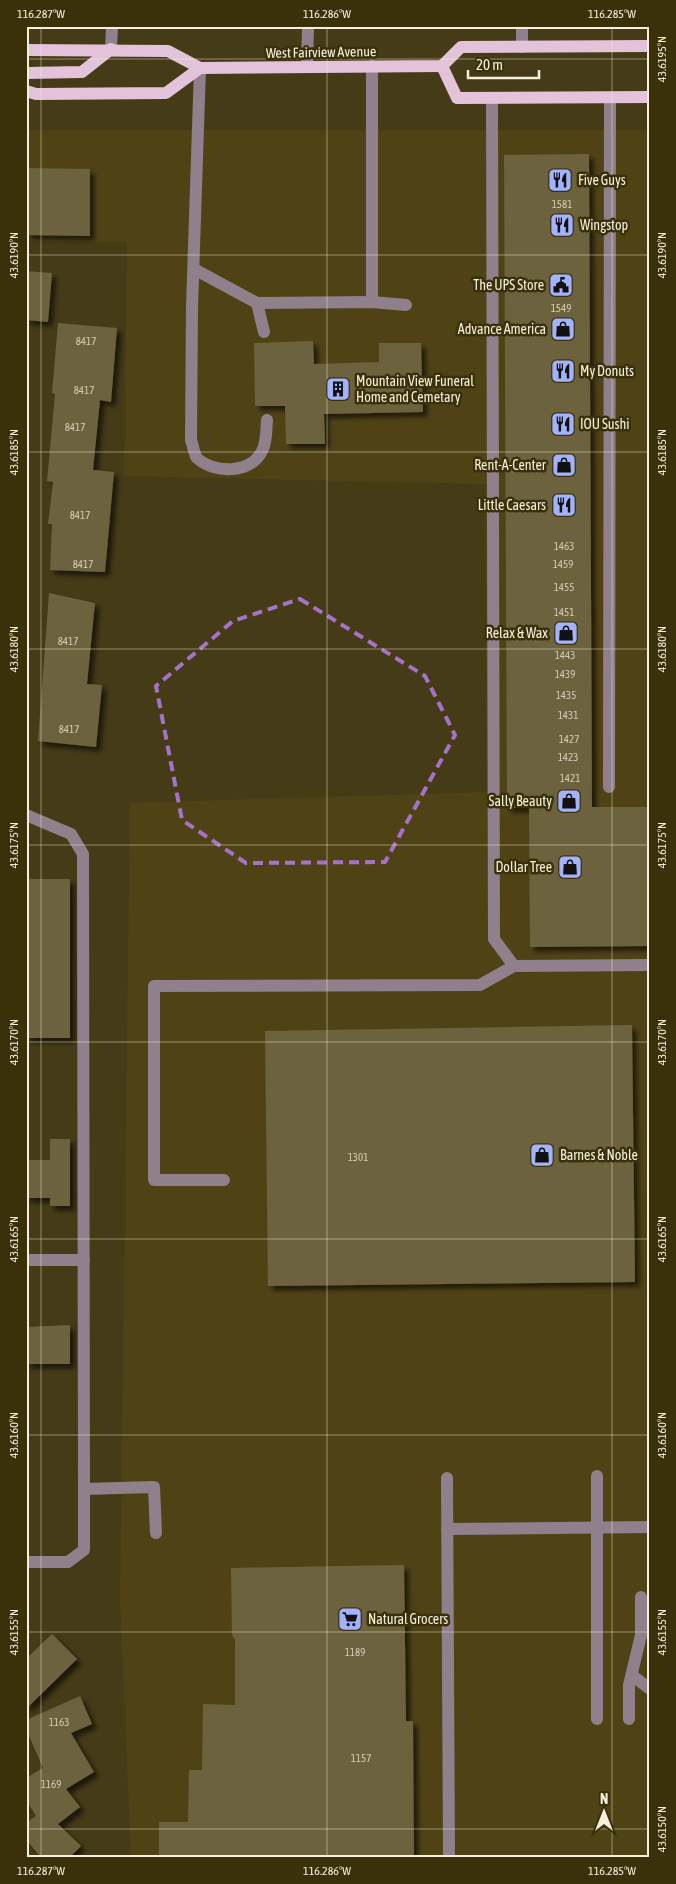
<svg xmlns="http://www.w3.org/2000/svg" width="676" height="1884" viewBox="0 0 676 1884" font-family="'Asap Condensed',sans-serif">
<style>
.built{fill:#4f4316}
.building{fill:#6c623d;filter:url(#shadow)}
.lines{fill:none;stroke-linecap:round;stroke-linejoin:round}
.minor{stroke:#8f808b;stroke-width:12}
.major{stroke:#e2c3da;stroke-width:12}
.marked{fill:none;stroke:#a671c9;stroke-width:4;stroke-dasharray:10 6;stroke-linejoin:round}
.ticks{fill:none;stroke:#f5f0db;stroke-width:1;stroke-opacity:0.45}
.labels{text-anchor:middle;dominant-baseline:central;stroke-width:5;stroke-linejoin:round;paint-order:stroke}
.number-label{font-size:11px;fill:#d3ccb4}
.street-label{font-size:14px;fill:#f5f0db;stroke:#3a310b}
.poi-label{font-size:14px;fill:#f5f0db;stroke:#3a310b;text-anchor:start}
.neatline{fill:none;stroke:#f5f0db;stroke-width:2}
.ticks-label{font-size:12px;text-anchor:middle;fill:#f5f0db}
</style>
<defs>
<filter id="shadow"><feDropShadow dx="4.5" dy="4.5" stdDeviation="2.5" flood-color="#0009"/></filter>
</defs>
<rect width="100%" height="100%" fill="#453b17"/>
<polygon class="built" points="26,130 650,130 650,1858 131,1858 120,1599 130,803 487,792 485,484 124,476 127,242 26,242"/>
<g class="building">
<polygon points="589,154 592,807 650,807 650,946 530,947 529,808 507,808 504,155"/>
<polygon points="26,168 90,169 90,236 26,235"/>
<polygon points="26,271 52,273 48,322 26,320"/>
<polygon points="58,323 117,328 111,402 100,400 93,470 114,472 105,572 50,570 52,524 48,524 53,482 47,481 55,394 52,393"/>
<polygon points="313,341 314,364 379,362 379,343 421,343 423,412 324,414 325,444 286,444 285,406 255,406 254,343"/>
<polygon points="49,593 95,603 87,684 102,685 96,747 38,741"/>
<rect x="26" y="879" width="44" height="159"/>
<polygon points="632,1025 635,1282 268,1286 265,1031"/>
<polygon points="50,1139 70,1139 70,1206 50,1206 50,1198 26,1198 26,1160 50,1160"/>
<polygon points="70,1325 70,1364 26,1364 26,1327"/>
<polygon points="404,1565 406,1721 413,1721 414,1858 159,1858 159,1822 188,1822 189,1770 202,1770 203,1704 235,1705 235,1640 232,1635 231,1568"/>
<polygon points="52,1634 77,1659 26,1709 26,1659"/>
<polygon points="80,1696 92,1724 71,1733 94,1772 66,1789 80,1807 58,1824 81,1846 69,1858 41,1858 26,1839 26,1823 36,1816 26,1800 26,1778 43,1768 26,1729 26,1720"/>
</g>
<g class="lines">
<g class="minor">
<polyline points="522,47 522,26"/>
<polyline points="111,49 112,26"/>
<polyline points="372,66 372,302"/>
<polyline points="307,67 308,26"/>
<path d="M 200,68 L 192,307 L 191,440 C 193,445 194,454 197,458 C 214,474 251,474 262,451 C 267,442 266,431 267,420"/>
<polyline points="492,98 494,939 514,966 650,965"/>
<polyline points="194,269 257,303 264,332"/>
<polyline points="257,303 372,302 406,305"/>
<polyline points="609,787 610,98"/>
<polyline points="26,815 71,834 83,854 84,1489 84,1550 68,1562 26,1562"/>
<polyline points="224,1180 154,1180 154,986 480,985 514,966"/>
<polyline points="26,1260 84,1260"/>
<polyline points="597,1476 597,1719"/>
<polyline points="447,1478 449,1858"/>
<polyline points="84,1489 154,1487 156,1533"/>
<polyline points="447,1529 650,1527"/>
<polyline points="633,1676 650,1689"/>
<polyline points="629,1719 629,1685 641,1635 641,1597"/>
</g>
<g class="major">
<polyline points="26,50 168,51 200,68 442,66 461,47 650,46"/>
<polyline points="442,66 457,98 650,97"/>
<polyline points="26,73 82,72 111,49"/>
<polyline points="26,91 36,94 166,93 200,68"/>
</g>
</g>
<path class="marked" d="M 300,599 L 425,676 L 455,735 L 385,862 L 246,863 L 182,820 L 156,686 L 233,621 Z"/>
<path class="ticks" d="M 41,26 L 41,1858M 327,26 L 327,1858M 612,26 L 612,1858M 26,59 L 650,59M 26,255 L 650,255M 26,452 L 650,452M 26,649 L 650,649M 26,845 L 650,845M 26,1042 L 650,1042M 26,1239 L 650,1239M 26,1435 L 650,1435M 26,1632 L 650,1632M 26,1829 L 650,1829"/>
<defs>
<g id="restaurant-square" transform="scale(1.25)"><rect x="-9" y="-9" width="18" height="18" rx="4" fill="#a3b2fd" stroke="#3a310b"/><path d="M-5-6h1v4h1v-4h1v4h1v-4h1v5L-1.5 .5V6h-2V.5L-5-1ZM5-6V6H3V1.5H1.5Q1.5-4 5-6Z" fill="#111"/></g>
<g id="civic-square" transform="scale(1.25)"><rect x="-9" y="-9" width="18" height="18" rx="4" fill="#a3b2fd" stroke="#3a310b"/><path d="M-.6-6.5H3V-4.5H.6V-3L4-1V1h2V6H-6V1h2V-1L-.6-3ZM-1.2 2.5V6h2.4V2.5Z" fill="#111"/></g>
<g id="shop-square" transform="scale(1.25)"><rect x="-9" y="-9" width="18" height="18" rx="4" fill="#a3b2fd" stroke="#3a310b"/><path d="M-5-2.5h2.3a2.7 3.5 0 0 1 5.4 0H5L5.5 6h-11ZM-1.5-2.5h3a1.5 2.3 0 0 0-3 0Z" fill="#111"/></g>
<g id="building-square" transform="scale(1.25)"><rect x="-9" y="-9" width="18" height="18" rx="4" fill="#a3b2fd" stroke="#3a310b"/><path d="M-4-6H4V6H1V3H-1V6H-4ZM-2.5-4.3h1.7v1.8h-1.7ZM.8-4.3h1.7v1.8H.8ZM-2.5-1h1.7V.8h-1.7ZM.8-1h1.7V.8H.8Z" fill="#111"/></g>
<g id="supermarket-square" transform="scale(1.25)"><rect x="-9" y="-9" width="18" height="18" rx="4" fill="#a3b2fd" stroke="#3a310b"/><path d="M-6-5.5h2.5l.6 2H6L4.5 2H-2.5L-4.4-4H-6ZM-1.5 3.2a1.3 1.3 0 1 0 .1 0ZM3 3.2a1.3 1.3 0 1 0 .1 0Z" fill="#111"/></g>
</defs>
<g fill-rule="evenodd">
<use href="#restaurant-square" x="560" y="180"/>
<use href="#restaurant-square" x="562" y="225"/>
<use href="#civic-square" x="561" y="285"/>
<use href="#shop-square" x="563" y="329"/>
<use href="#restaurant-square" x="563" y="371"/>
<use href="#building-square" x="338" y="389"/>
<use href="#restaurant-square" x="563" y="424"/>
<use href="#shop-square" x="564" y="465"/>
<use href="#restaurant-square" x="564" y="505"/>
<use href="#shop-square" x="566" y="633"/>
<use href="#shop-square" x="569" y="801"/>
<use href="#shop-square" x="570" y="867"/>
<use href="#shop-square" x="542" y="1155"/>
<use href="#supermarket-square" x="350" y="1619"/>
</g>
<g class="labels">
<g class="number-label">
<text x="562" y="204">1581</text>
<text x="561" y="308">1549</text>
<text x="86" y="341">8417</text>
<text x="84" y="390">8417</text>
<text x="75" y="427">8417</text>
<text x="80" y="515">8417</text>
<text x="564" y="546">1463</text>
<text x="83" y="564">8417</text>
<text x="563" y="564">1459</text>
<text x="564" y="587">1455</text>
<text x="564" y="612">1451</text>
<text x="68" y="641">8417</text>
<text x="565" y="655">1443</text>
<text x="565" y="674">1439</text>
<text x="566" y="695">1435</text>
<text x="568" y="715">1431</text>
<text x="69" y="729">8417</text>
<text x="569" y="739">1427</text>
<text x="568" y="757">1423</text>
<text x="570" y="778">1421</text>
<text x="358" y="1157">1301</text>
<text x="355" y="1652">1189</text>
<text x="59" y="1722">1163</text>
<text x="361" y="1758">1157</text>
<text x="51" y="1784">1169</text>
</g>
<g class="street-label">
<text transform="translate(321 52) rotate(-1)">West Fairview Avenue</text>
</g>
<g class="poi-label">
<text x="578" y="180">Five Guys</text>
<text x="580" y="225">Wingstop</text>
<text x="544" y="285" text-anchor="end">The UPS Store</text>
<text x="546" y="329" text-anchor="end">Advance America</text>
<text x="580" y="371">My Donuts</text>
<text x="356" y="381">Mountain View Funeral<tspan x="356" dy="16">Home and Cemetary</tspan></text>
<text x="580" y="424">IOU Sushi</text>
<text x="546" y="465" text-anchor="end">Rent-A-Center</text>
<text x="546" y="505" text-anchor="end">Little Caesars</text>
<text x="548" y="633" text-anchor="end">Relax &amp; Wax</text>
<text x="552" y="801" text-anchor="end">Sally Beauty</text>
<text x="552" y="867" text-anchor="end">Dollar Tree</text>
<text x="560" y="1155">Barnes &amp; Noble</text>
<text x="368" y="1619">Natural Grocers</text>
</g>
</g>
<rect width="676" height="1884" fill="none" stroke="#3a310b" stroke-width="55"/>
<g transform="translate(604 1812)" stroke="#3a310b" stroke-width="4" paint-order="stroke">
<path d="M0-4L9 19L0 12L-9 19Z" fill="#f5f0db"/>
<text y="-8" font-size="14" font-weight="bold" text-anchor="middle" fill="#f5f0db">N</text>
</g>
<path d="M468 70v8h71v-8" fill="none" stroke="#f5f0db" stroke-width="2.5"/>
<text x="476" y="70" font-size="15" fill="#f5f0db" stroke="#3a310b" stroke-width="4" paint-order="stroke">20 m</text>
<rect x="28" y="28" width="620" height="1828" class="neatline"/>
<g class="ticks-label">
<text x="41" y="18">116.287°W</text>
<text x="327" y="18">116.286°W</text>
<text x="612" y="18">116.285°W</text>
<text transform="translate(662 59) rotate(-90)" y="4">43.6195°N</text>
<text transform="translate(14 255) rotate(-90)" y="4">43.6190°N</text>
<text transform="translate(662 255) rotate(-90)" y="4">43.6190°N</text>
<text transform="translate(14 452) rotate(-90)" y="4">43.6185°N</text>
<text transform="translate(662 452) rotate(-90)" y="4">43.6185°N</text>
<text transform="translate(14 649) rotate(-90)" y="4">43.6180°N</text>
<text transform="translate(662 649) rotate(-90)" y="4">43.6180°N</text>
<text transform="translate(14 845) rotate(-90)" y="4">43.6175°N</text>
<text transform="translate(662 845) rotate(-90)" y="4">43.6175°N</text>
<text transform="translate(14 1042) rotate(-90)" y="4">43.6170°N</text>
<text transform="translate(662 1042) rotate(-90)" y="4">43.6170°N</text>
<text transform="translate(14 1239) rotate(-90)" y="4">43.6165°N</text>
<text transform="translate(662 1239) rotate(-90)" y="4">43.6165°N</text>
<text transform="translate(14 1435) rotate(-90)" y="4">43.6160°N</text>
<text transform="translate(662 1435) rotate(-90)" y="4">43.6160°N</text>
<text transform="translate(14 1632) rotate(-90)" y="4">43.6155°N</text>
<text transform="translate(662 1632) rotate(-90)" y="4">43.6155°N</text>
<text transform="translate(662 1829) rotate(-90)" y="4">43.6150°N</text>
<text x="41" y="1875">116.287°W</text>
<text x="327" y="1875">116.286°W</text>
<text x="612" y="1875">116.285°W</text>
</g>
</svg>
